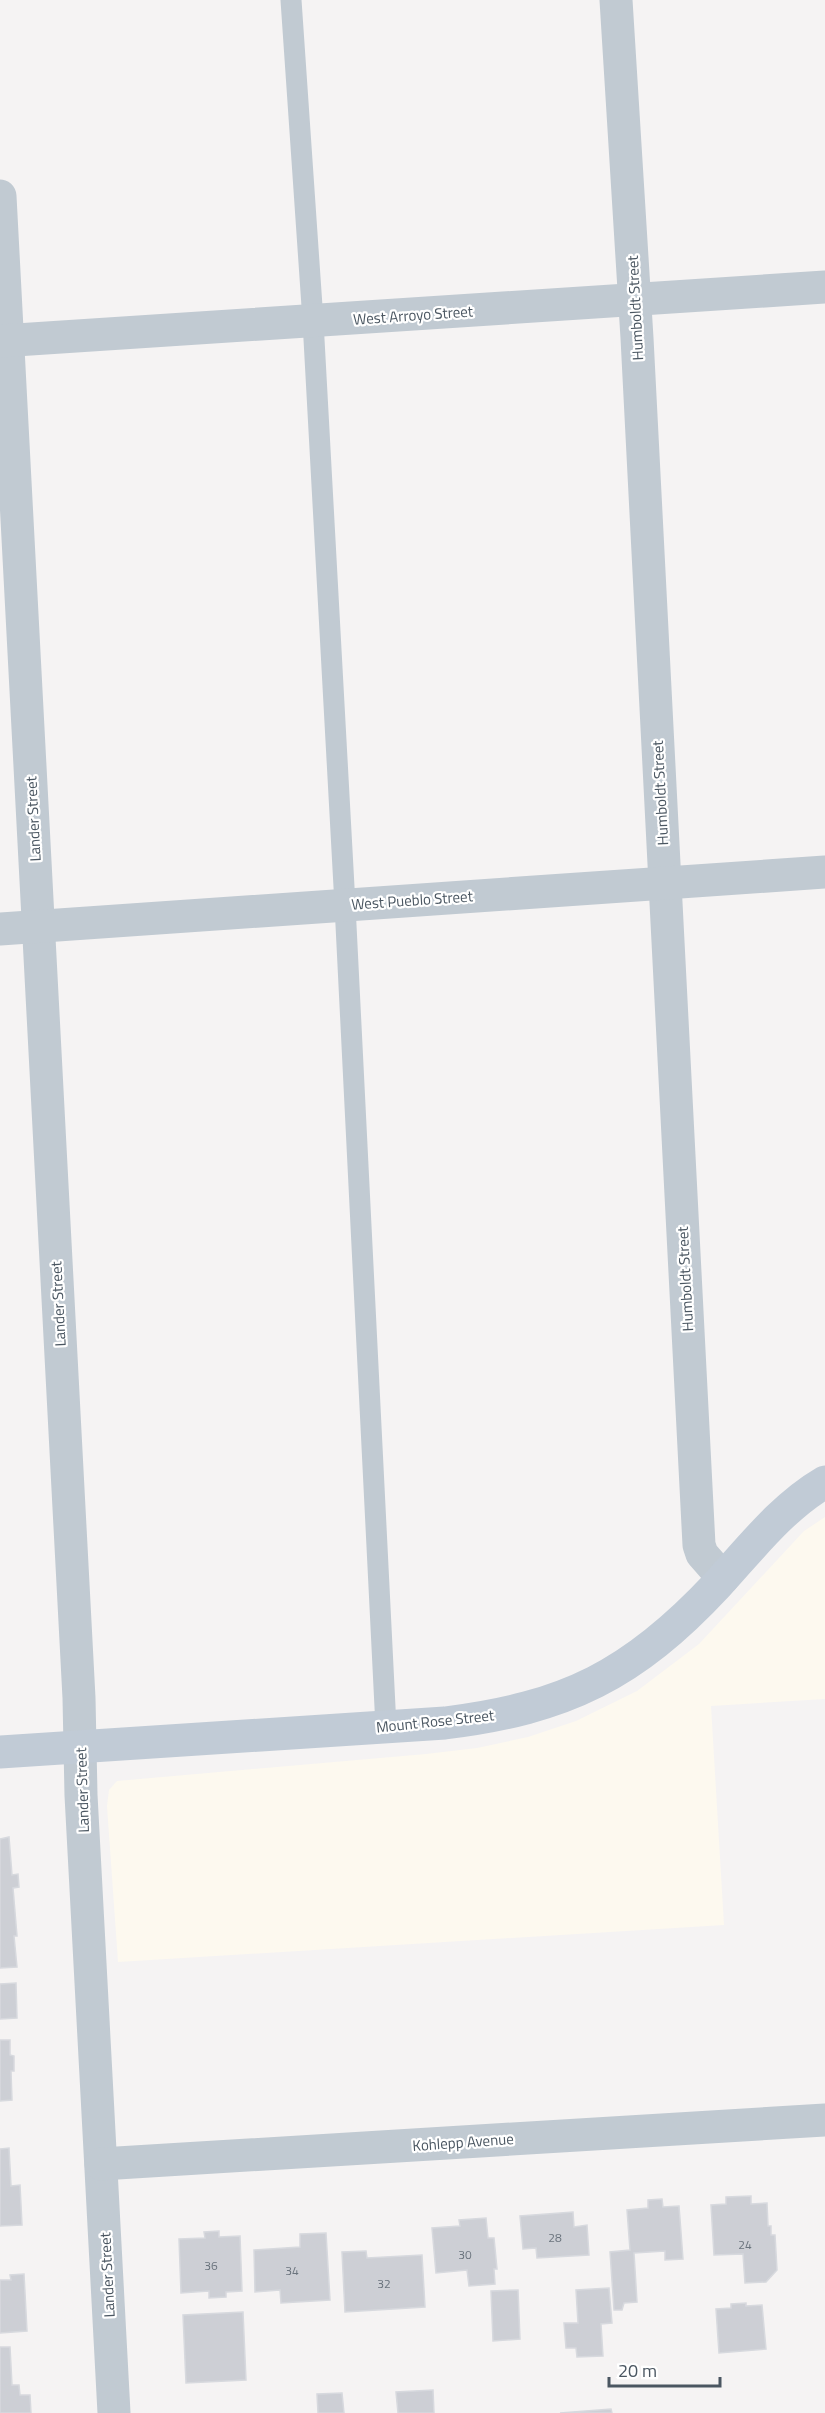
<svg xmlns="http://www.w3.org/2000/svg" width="825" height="2413" viewBox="0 0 825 2413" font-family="'Titillium Web',sans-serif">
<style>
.commercial{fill:#fdf9ef}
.building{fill:#cdcfd5;stroke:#d7d9de;stroke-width:1.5}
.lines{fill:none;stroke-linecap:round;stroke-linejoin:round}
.lane{stroke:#c1cad2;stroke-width:21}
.street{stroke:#c1cad2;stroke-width:33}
.secondary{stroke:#c1cbd6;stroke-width:33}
.labels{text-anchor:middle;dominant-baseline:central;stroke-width:4.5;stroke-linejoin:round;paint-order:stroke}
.number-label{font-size:12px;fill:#6b747e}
.street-label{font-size:15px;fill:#4a5661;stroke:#fff}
</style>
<rect width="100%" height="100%" fill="#f5f3f3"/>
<polygon class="commercial" points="825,1517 825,1699 711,1706 724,1925 118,1962 107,1806 109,1790 117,1781 426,1754 477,1748 528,1737 576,1721 637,1691 699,1644 804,1531"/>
<g class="building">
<polygon points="9,1837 12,1875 18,1874 19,1887 13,1888 17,1936 14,1936 17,1967 0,1968 0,1839"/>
<polygon points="16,1983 17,2018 0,2019 0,1984"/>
<polygon points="0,2040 10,2040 10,2055 14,2056 14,2071 11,2071 12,2100 0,2101"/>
<polygon points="9,2148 11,2186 20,2185 22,2225 0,2226 0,2149"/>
<polygon points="751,2196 751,2204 767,2203 768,2226 771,2226 771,2235 775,2235 777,2270 766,2282 745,2283 743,2254 714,2255 711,2205 726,2204 726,2197"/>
<polygon points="662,2199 663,2207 679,2206 683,2259 665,2260 665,2251 634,2253 637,2302 624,2303 622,2310 614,2310 610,2252 630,2250 627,2210 648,2208 648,2200"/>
<polygon points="573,2212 574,2227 587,2225 589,2255 537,2258 536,2248 523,2249 520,2216"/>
<polygon points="486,2218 488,2238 494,2238 497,2269 494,2269 495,2284 469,2286 467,2270 436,2273 432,2228 460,2226 459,2220"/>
<polygon points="219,2231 219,2237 240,2236 242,2291 226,2292 226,2297 209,2298 209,2291 181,2293 179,2239 205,2238 204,2232"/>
<polygon points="326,2233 330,2300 281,2303 280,2290 255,2292 254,2250 300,2247 300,2234"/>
<polygon points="366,2251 367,2258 422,2255 425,2307 345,2312 342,2252"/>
<polygon points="24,2274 27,2331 0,2333 0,2280 11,2280 10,2275"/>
<polygon points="609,2288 612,2323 601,2324 603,2356 577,2357 576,2348 566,2348 564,2323 578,2323 576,2290"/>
<polygon points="518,2290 520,2339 493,2341 491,2291"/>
<polygon points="746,2303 746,2306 762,2305 766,2349 719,2353 716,2309 731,2308 731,2304"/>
<polygon points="243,2312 246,2380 186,2383 183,2315"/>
<polygon points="0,2347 10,2347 12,2385 19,2385 20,2395 30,2395 31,2413 0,2413"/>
<polygon points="433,2390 434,2413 398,2413 396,2392"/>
<polygon points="342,2393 344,2413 318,2413 317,2394"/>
<polygon points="611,2409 612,2413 560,2413"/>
</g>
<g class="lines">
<polyline class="lane" points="291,0 313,321 345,905 386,1727"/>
<g class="street">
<polyline points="616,0 637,338 699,1545 702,1554 723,1578"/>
<polyline points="0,196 79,1698 81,1795 114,2413"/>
<polyline points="0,341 825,287"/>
<polyline points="0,929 825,872"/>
<polyline points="101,2164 825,2120"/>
</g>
<path class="secondary" d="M 0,1752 L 445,1723 C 566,1708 633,1675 717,1585 C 750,1549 782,1507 825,1482"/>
</g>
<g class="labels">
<g class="number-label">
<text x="555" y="2237">28</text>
<text x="745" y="2244">24</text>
<text x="465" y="2254">30</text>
<text x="211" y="2265">36</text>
<text x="292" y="2270">34</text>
<text x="384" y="2283">32</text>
</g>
<g class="street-label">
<text transform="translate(635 308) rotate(-93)">Humboldt Street</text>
<text transform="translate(413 315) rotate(-4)">West Arroyo Street</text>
<text transform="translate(660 793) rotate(-93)">Humboldt Street</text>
<text transform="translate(33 819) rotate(-93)">Lander Street</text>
<text transform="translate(412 900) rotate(-4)">West Pueblo Street</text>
<text transform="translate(685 1279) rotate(-93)">Humboldt Street</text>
<text transform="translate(58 1304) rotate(-93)">Lander Street</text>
<text transform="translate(435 1721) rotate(-6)">Mount Rose Street</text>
<text transform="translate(82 1790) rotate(-92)">Lander Street</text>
<text transform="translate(463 2142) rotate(-4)">Kohlepp Avenue</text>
<text transform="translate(107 2275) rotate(-93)">Lander Street</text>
</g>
</g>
<path d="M609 2377v9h111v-9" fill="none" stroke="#4a5661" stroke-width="3"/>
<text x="618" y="2377" font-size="18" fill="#4a5661" stroke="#ffffff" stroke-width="4.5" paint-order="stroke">20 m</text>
</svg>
